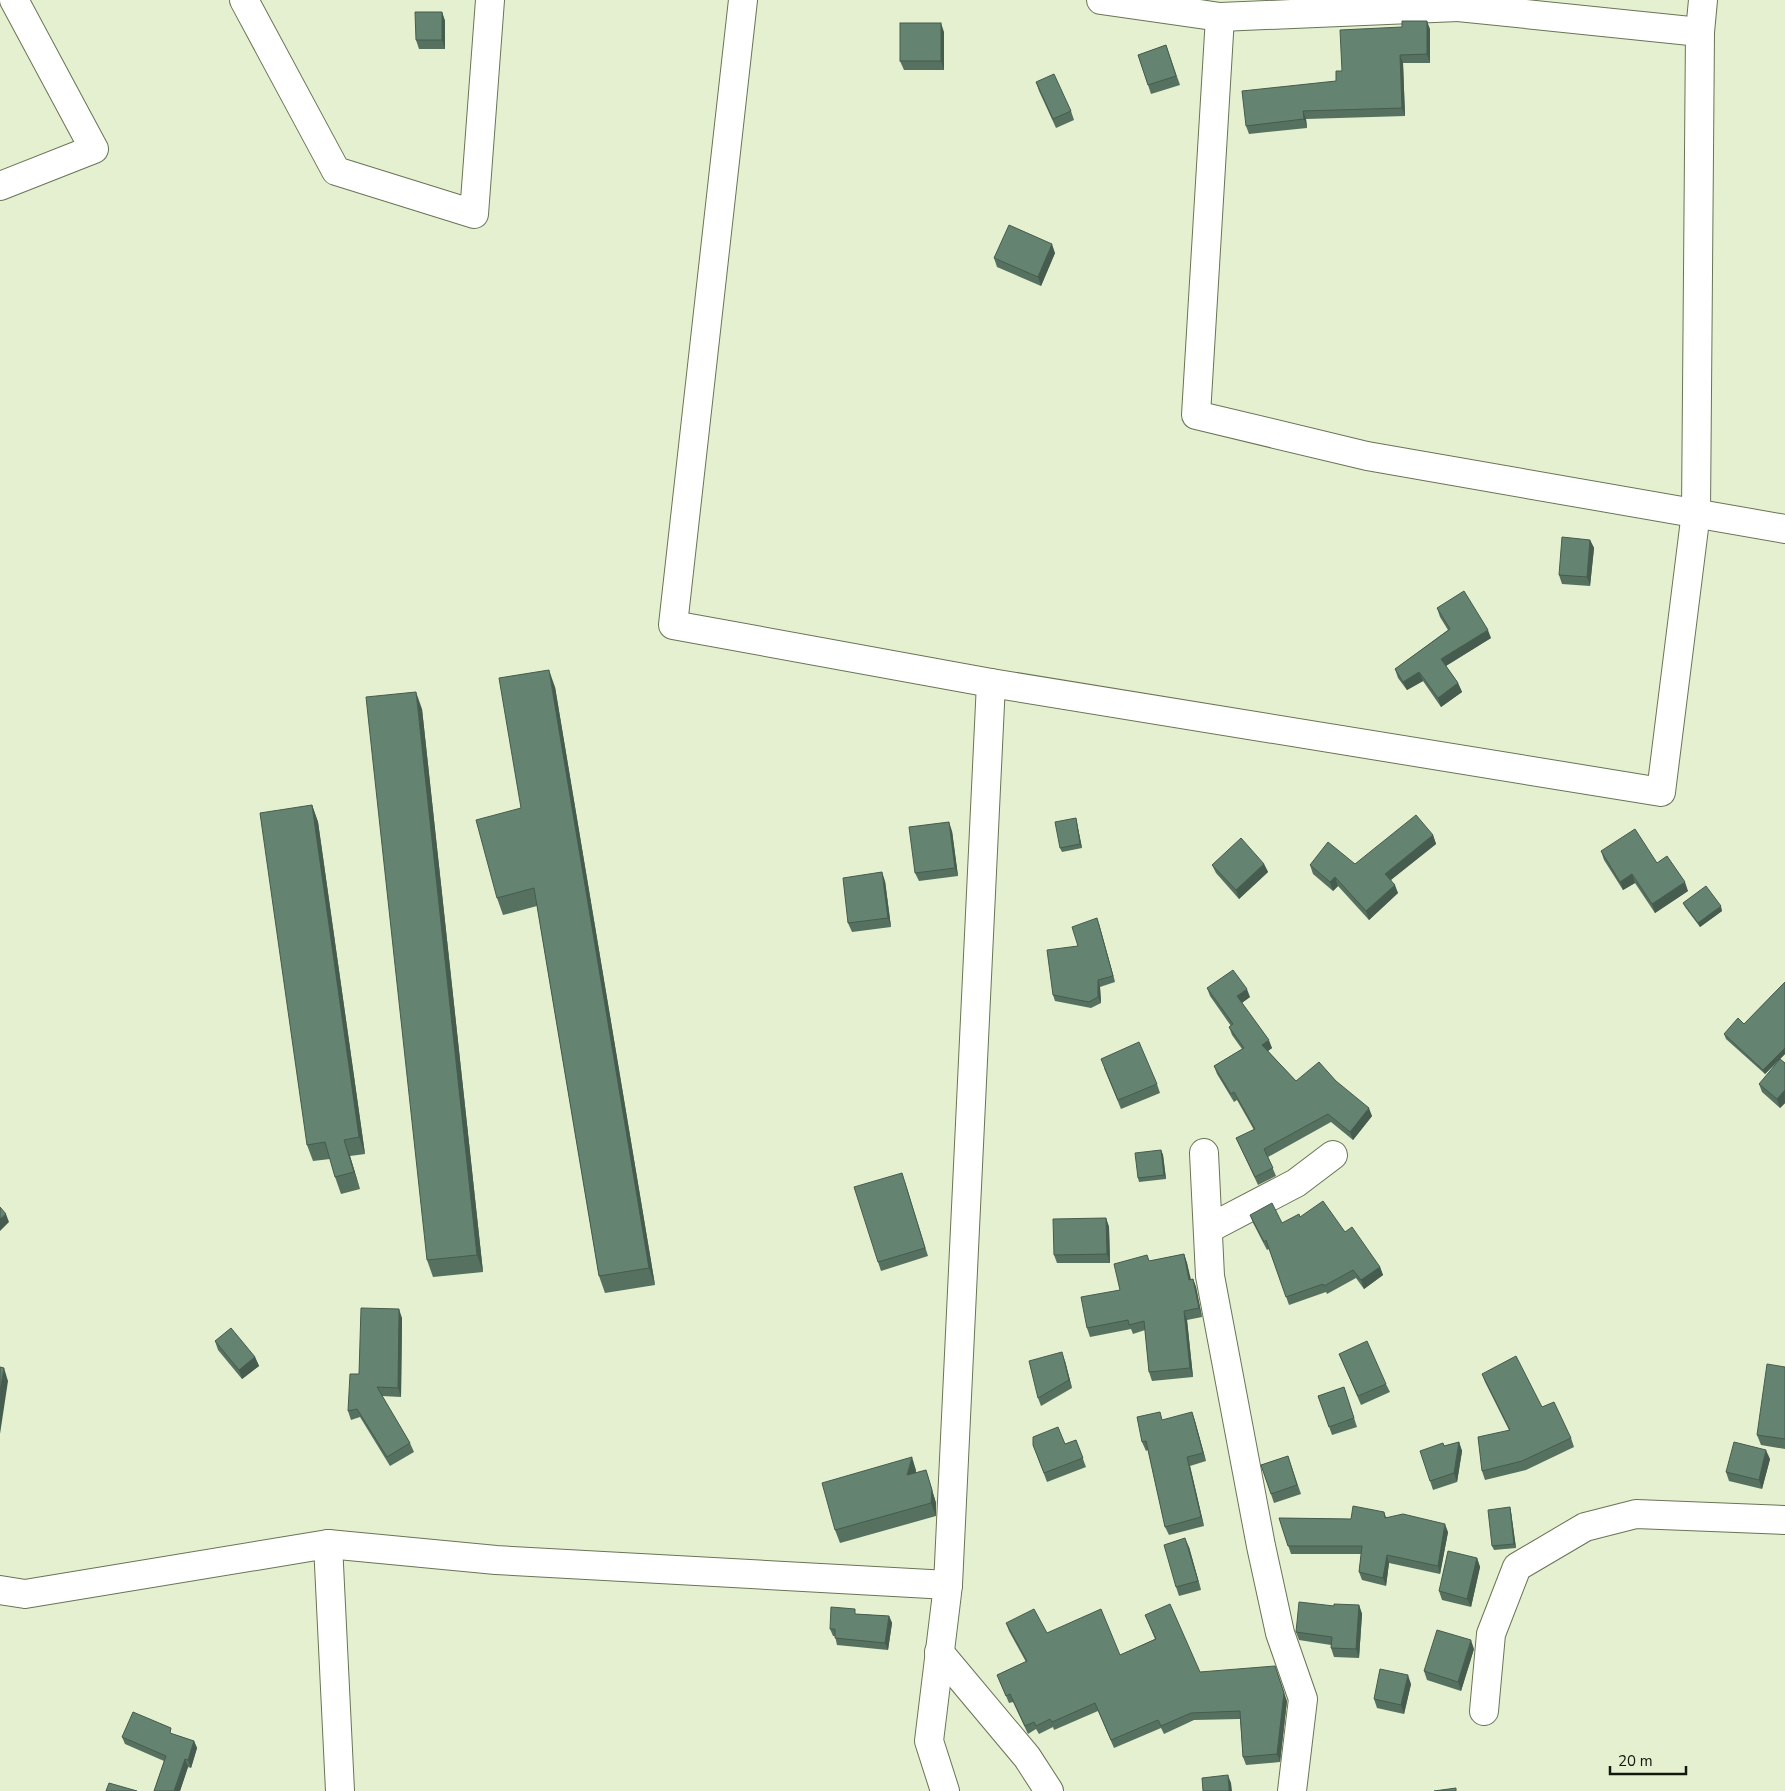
<svg xmlns="http://www.w3.org/2000/svg" width="1785" height="1791" viewBox="0 0 1785 1791" font-family="'Nunito Sans',sans-serif">
<style>
.lines{fill:none;stroke-linecap:round;stroke-linejoin:round}
.minor-casing{stroke:#697456;stroke-width:30}
.minor{stroke:#fff;stroke-width:28}
.wall{fill:#567160}
.shaded-wall{fill:#465c4e}
.building{fill:#648370;stroke:#465c4e}
</style>
<rect width="100%" height="100%" fill="#e4f0cf"/>
<g class="lines">
<g class="minor-casing">
<g id="minor">
<polyline points="244,0 336,171 474,214 490,0"/>
<polyline points="743,0 673,625 991,683 1661,792 1696,512 1700,32 1703,0"/>
<polyline points="1101,0 1220,17 1458,7"/>
<polyline points="1459,0 1458,7 1700,32"/>
<polyline points="1220,17 1196,415 1367,456 1785,529"/>
<polyline points="0,186 94,149 14,0"/>
<polyline points="1204,1153 1210,1276 1261,1546 1280,1633 1303,1699 1292,1791"/>
<polyline points="1208,1229 1296,1183 1333,1155"/>
<polyline points="328,1544 340,1791"/>
<polyline points="0,1590 25,1594 328,1544 496,1560 948,1585"/>
<polyline points="939,1652 1027,1757 1049,1791"/>
<polyline points="1484,1711 1491,1634 1517,1567 1585,1527 1636,1514 1785,1520"/>
<polyline points="945,1791 929,1741 948,1585 991,683"/>
</g>
</g>
<use href="#minor" class="minor"/>
</g>
<g class="wall">
<polygon points="442,12 445,21 445,49 419,49 416,40"/>
<polygon points="1430,29 1430,63 1403,63 1405,116 1306,119 1307,128 1249,134 1246,126 1336,81 1342,71"/>
<polygon points="944,32 944,70 904,70 900,61"/>
<polygon points="1166,45 1180,85 1151,94 1138,55"/>
<polygon points="1036,82 1071,111 1074,120 1056,128 1039,91"/>
<polygon points="1055,253 1041,286 997,267 994,258"/>
<polygon points="1590,540 1594,548 1590,586 1562,584 1559,575"/>
<polygon points="1437,608 1491,638 1446,666 1458,683 1462,692 1441,707 1423,681 1407,690 1398,678 1395,669 1448,630 1440,617"/>
<polygon points="555,687 655,1285 605,1293 599,1276 537,906 503,915 497,898 521,808"/>
<polygon points="422,709 483,1272 433,1277 427,1260"/>
<polygon points="312,805 318,822 365,1154 350,1156 360,1189 341,1194 335,1177 330,1159 313,1161 307,1145"/>
<polygon points="1076,818 1082,848 1062,852 1060,848"/>
<polygon points="952,831 958,876 919,881 915,873"/>
<polygon points="1433,835 1436,844 1391,880 1398,893 1369,920 1338,886 1333,891 1313,874 1310,865 1355,864"/>
<polygon points="1601,851 1657,863 1688,891 1655,913 1635,883 1623,890 1604,860"/>
<polygon points="1264,864 1268,872 1239,899 1216,873 1212,865"/>
<polygon points="885,881 891,927 852,932 848,923"/>
<polygon points="1683,903 1722,911 1700,927 1685,907"/>
<polygon points="1099,924 1115,982 1100,987 1101,1003 1091,1008 1055,1001 1053,995 1078,946"/>
<polygon points="1785,982 1785,1054 1765,1074 1726,1039 1724,1034 1744,1024"/>
<polygon points="1207,988 1250,997 1242,1003 1272,1048 1268,1051 1296,1081 1336,1081 1372,1116 1353,1140 1331,1122 1268,1157 1276,1176 1258,1185 1236,1138 1254,1130 1237,1100 1234,1102 1217,1074 1214,1066 1242,1049 1232,1035 1229,1027 1231,1026 1210,996"/>
<polygon points="1785,1063 1785,1103 1780,1108 1762,1092 1759,1084"/>
<polygon points="1104,1068 1157,1084 1160,1093 1121,1109"/>
<polygon points="1161,1150 1163,1155 1166,1179 1139,1182 1138,1178"/>
<polygon points="905,1182 928,1256 881,1271 878,1262"/>
<polygon points="1250,1215 1282,1223 1300,1217 1345,1232 1380,1267 1383,1275 1364,1289 1356,1278 1327,1294 1326,1292 1289,1305 1269,1249 1267,1250 1253,1223"/>
<polygon points="1106,1218 1109,1227 1110,1263 1057,1263 1054,1255"/>
<polygon points="1184,1254 1187,1263 1190,1279 1193,1279 1196,1287 1202,1317 1187,1320 1193,1377 1152,1381 1149,1372 1145,1330 1133,1334 1131,1329 1090,1337 1087,1328 1120,1290 1149,1261"/>
<polygon points="402,1318 401,1397 382,1396 410,1443 414,1452 390,1466 360,1417 351,1420 348,1411 359,1374"/>
<polygon points="215,1341 255,1357 259,1366 242,1379 218,1350"/>
<polygon points="1339,1354 1386,1384 1390,1392 1361,1405"/>
<polygon points="1065,1361 1072,1388 1041,1406 1038,1398"/>
<polygon points="1785,1367 1785,1449 1761,1445 1757,1435"/>
<polygon points="1482,1374 1542,1407 1571,1438 1574,1447 1526,1470 1485,1480 1482,1471 1509,1430 1485,1382"/>
<polygon points="1344,1387 1357,1427 1332,1435 1318,1396"/>
<polygon points="1192,1412 1195,1421 1206,1461 1190,1466 1204,1526 1169,1535 1165,1527 1148,1450 1146,1451 1142,1442"/>
<polygon points="1076,1440 1086,1467 1047,1482 1033,1445 1065,1444"/>
<polygon points="1459,1442 1462,1451 1457,1482 1433,1490 1430,1481 1444,1446"/>
<polygon points="1288,1456 1301,1494 1274,1503 1261,1465"/>
<polygon points="1770,1459 1762,1489 1729,1481 1726,1472"/>
<polygon points="916,1470 916,1473 926,1470 936,1503 936,1516 840,1543 835,1530"/>
<polygon points="1510,1507 1511,1512 1516,1548 1494,1550 1492,1546"/>
<polygon points="1384,1512 1386,1517 1448,1532 1440,1574 1389,1563 1386,1586 1362,1580 1359,1572 1361,1554 1291,1554 1279,1518 1351,1519"/>
<polygon points="1189,1547 1201,1590 1179,1596 1176,1587"/>
<polygon points="1477,1558 1480,1567 1471,1607 1442,1600 1439,1591"/>
<polygon points="1359,1605 1362,1614 1359,1658 1334,1657 1331,1648 1331,1645 1299,1640 1296,1632 1334,1606"/>
<polygon points="857,1614 889,1616 892,1623 888,1650 837,1645 835,1636 833,1636 830,1629"/>
<polygon points="1145,1615 1200,1672 1287,1701 1280,1762 1246,1765 1243,1757 1240,1719 1194,1720 1164,1734 1161,1728 1114,1748 1098,1711 1054,1730 1053,1727 1039,1734 1036,1729 1028,1734 1013,1702 1009,1703 997,1675 1026,1662 1009,1631 1006,1623 1047,1633 1120,1655 1155,1639"/>
<polygon points="1474,1649 1461,1691 1427,1680 1424,1671"/>
<polygon points="1411,1684 1404,1714 1377,1708 1374,1699"/>
<polygon points="173,1734 194,1741 197,1748 191,1768 188,1767 180,1791 154,1791 164,1761 125,1744 122,1737"/>
</g>
<g class="shaded-wall">
<polygon points="442,12 445,21 445,49 442,40"/>
<polygon points="1427,21 1430,29 1430,63 1427,54"/>
<polygon points="941,23 944,32 944,70 941,61"/>
<polygon points="1400,55 1403,63 1405,116 1402,108"/>
<polygon points="1303,111 1306,119 1307,128 1304,119"/>
<polygon points="1052,244 1055,253 1041,286 1038,277"/>
<polygon points="1590,540 1594,548 1590,586 1587,577"/>
<polygon points="1488,630 1491,638 1444,667 1441,659"/>
<polygon points="549,670 555,687 655,1285 649,1268"/>
<polygon points="1419,672 1423,681 1407,690 1403,682"/>
<polygon points="1458,683 1462,692 1441,707 1438,698"/>
<polygon points="416,692 422,709 483,1272 477,1255"/>
<polygon points="312,805 318,822 365,1154 359,1137"/>
<polygon points="1076,818 1082,848 1080,844"/>
<polygon points="949,822 952,831 958,876 955,868"/>
<polygon points="1433,835 1436,844 1388,882 1385,874"/>
<polygon points="1264,864 1268,872 1239,899 1236,890"/>
<polygon points="882,872 885,881 891,927 888,918"/>
<polygon points="1632,874 1635,883 1623,890 1620,882"/>
<polygon points="1335,877 1338,886 1333,891 1330,882"/>
<polygon points="1685,882 1688,891 1655,913 1652,904"/>
<polygon points="1395,885 1398,893 1369,920 1366,911"/>
<polygon points="1721,906 1722,911 1700,927 1698,923"/>
<polygon points="1097,918 1099,924 1115,982 1113,976"/>
<polygon points="1098,980 1100,987 1101,1003 1098,997"/>
<polygon points="1247,989 1250,997 1240,1004 1237,996"/>
<polygon points="1269,1040 1272,1048 1265,1053 1262,1045"/>
<polygon points="1785,1048 1785,1054 1765,1074 1763,1070"/>
<polygon points="1785,1090 1785,1103 1780,1108 1777,1099"/>
<polygon points="1369,1108 1372,1116 1353,1140 1350,1132"/>
<polygon points="344,1140 350,1156 360,1189 354,1172"/>
<polygon points="1161,1150 1163,1155 1166,1179 1164,1175"/>
<polygon points="6,1214 9,1222 0,1231 0,1219"/>
<polygon points="1106,1218 1109,1227 1110,1263 1107,1254"/>
<polygon points="1184,1254 1187,1263 1193,1288 1189,1280"/>
<polygon points="1380,1267 1383,1275 1364,1289 1361,1280"/>
<polygon points="1193,1279 1196,1287 1202,1317 1199,1308"/>
<polygon points="399,1309 402,1318 401,1397 398,1388"/>
<polygon points="1184,1311 1187,1320 1193,1377 1190,1368"/>
<polygon points="1062,1352 1065,1361 1072,1388 1069,1380"/>
<polygon points="255,1357 259,1366 242,1379 239,1370"/>
<polygon points="4,1368 8,1381 0,1434 0,1391"/>
<polygon points="1192,1412 1195,1421 1206,1461 1203,1453"/>
<polygon points="1459,1442 1462,1451 1457,1482 1454,1473"/>
<polygon points="1766,1450 1770,1459 1762,1489 1759,1480"/>
<polygon points="912,1457 916,1470 912,1488 907,1475"/>
<polygon points="1187,1457 1190,1466 1204,1526 1201,1517"/>
<polygon points="926,1470 936,1503 936,1516 931,1503"/>
<polygon points="1510,1507 1511,1512 1516,1548 1514,1544"/>
<polygon points="1445,1524 1448,1532 1440,1574 1438,1566"/>
<polygon points="1185,1538 1189,1547 1201,1590 1198,1581"/>
<polygon points="1387,1555 1389,1563 1386,1586 1383,1578"/>
<polygon points="1477,1558 1480,1567 1471,1607 1467,1599"/>
<polygon points="1359,1605 1362,1614 1359,1658 1356,1649"/>
<polygon points="889,1616 892,1623 888,1650 885,1643"/>
<polygon points="1471,1640 1474,1649 1461,1691 1458,1682"/>
<polygon points="1275,1666 1287,1701 1280,1762 1277,1754"/>
<polygon points="1408,1675 1411,1684 1404,1714 1401,1705"/>
<polygon points="194,1741 197,1748 191,1768 188,1760"/>
<polygon points="185,1759 188,1767 180,1791 174,1791"/>
<polygon points="1228,1775 1231,1783 1232,1791 1229,1791"/>
</g>
<g class="building">
<polygon points="415,12 442,12 442,40 416,40"/>
<polygon points="1402,21 1427,21 1427,54 1400,55 1402,108 1303,111 1304,119 1246,126 1242,91 1336,81 1336,71 1342,71 1340,30 1402,27"/>
<rect x="900" y="23" width="41" height="38"/>
<polygon points="1166,45 1176,76 1148,85 1138,55"/>
<polygon points="1054,74 1071,111 1053,119 1036,82"/>
<polygon points="1009,225 1052,244 1038,277 994,258"/>
<polygon points="1562,537 1590,540 1587,577 1559,575"/>
<polygon points="1464,591 1488,630 1441,659 1458,683 1438,698 1419,672 1403,682 1395,669 1450,629 1437,608"/>
<polygon points="549,670 649,1268 599,1276 534,888 497,898 476,820 521,808 499,678"/>
<polygon points="416,692 477,1255 427,1260 366,697"/>
<polygon points="312,805 359,1137 344,1140 354,1172 335,1177 325,1142 307,1145 260,813"/>
<polygon points="1416,815 1433,835 1385,874 1395,885 1366,911 1335,877 1330,882 1310,865 1328,842 1355,864"/>
<polygon points="1076,818 1080,844 1060,848 1055,822"/>
<polygon points="949,822 955,868 915,873 909,827"/>
<polygon points="1635,829 1657,863 1667,856 1685,882 1652,904 1632,874 1620,882 1601,851"/>
<polygon points="1241,838 1264,864 1236,890 1212,865"/>
<polygon points="882,872 888,918 848,923 843,878"/>
<polygon points="1706,886 1721,906 1698,923 1683,903"/>
<polygon points="1097,918 1113,976 1098,980 1098,997 1089,1002 1053,995 1047,950 1078,946 1072,927"/>
<polygon points="1233,970 1247,989 1237,996 1269,1040 1262,1045 1296,1081 1319,1062 1336,1081 1369,1108 1350,1132 1328,1114 1264,1149 1273,1168 1255,1177 1236,1138 1255,1129 1234,1092 1231,1094 1214,1066 1244,1048 1229,1027 1233,1024 1207,988"/>
<polygon points="1785,982 1785,1048 1763,1070 1724,1034 1738,1018 1744,1024"/>
<polygon points="1139,1042 1157,1084 1118,1100 1101,1059"/>
<polygon points="1780,1059 1785,1063 1785,1090 1777,1099 1759,1084"/>
<polygon points="1161,1150 1164,1175 1138,1178 1135,1153"/>
<polygon points="902,1173 925,1248 878,1262 854,1187"/>
<polygon points="1323,1201 1345,1232 1352,1227 1380,1267 1361,1280 1353,1270 1324,1286 1323,1284 1286,1297 1266,1240 1264,1242 1250,1215 1272,1203 1282,1223 1299,1214 1300,1217"/>
<polygon points="0,1207 6,1214 0,1219"/>
<polygon points="1106,1218 1107,1254 1054,1255 1053,1219"/>
<polygon points="1184,1254 1189,1280 1193,1279 1199,1308 1184,1311 1190,1368 1149,1372 1144,1321 1129,1325 1128,1320 1087,1328 1081,1297 1120,1290 1114,1264 1147,1255 1149,1261"/>
<polygon points="361,1308 399,1309 398,1388 377,1387 410,1443 387,1457 357,1409 348,1411 350,1374 359,1374"/>
<polygon points="231,1328 255,1357 239,1370 215,1341"/>
<polygon points="1367,1341 1386,1384 1358,1396 1339,1354"/>
<polygon points="1062,1352 1069,1380 1038,1398 1029,1361"/>
<polygon points="1516,1356 1542,1407 1554,1402 1571,1438 1522,1461 1482,1471 1478,1437 1510,1430 1482,1374"/>
<polygon points="1767,1364 1785,1367 1785,1439 1757,1435"/>
<polygon points="0,1367 4,1368 0,1391"/>
<polygon points="1344,1387 1354,1418 1329,1427 1318,1396"/>
<polygon points="1160,1412 1162,1420 1192,1412 1203,1453 1187,1457 1201,1517 1165,1527 1146,1441 1142,1442 1137,1417"/>
<polygon points="1058,1427 1065,1444 1076,1440 1083,1458 1044,1473 1033,1445 1033,1437"/>
<polygon points="1459,1442 1454,1473 1430,1481 1420,1451 1443,1443 1444,1446"/>
<polygon points="1734,1442 1766,1450 1759,1480 1726,1472"/>
<polygon points="1288,1456 1297,1485 1271,1494 1261,1465"/>
<polygon points="912,1457 907,1475 926,1470 932,1490 931,1503 835,1530 822,1483"/>
<polygon points="1353,1506 1384,1512 1385,1518 1403,1514 1445,1524 1438,1566 1387,1555 1383,1578 1359,1572 1362,1546 1288,1546 1279,1518 1351,1519"/>
<polygon points="1510,1507 1514,1544 1492,1546 1488,1510"/>
<polygon points="1185,1538 1198,1581 1176,1587 1164,1545"/>
<polygon points="1448,1551 1477,1558 1467,1599 1439,1591"/>
<polygon points="1299,1602 1334,1606 1334,1604 1359,1605 1356,1649 1331,1648 1332,1637 1296,1632"/>
<polygon points="1170,1604 1200,1672 1275,1666 1284,1693 1277,1754 1243,1757 1240,1711 1191,1713 1161,1726 1158,1720 1111,1740 1095,1703 1052,1722 1050,1719 1036,1726 1034,1722 1025,1726 1010,1694 1006,1696 997,1675 1027,1661 1006,1623 1034,1609 1047,1633 1101,1609 1120,1655 1156,1639 1145,1615"/>
<polygon points="831,1607 855,1609 855,1614 889,1616 885,1643 835,1638 835,1629 830,1629"/>
<polygon points="1437,1630 1471,1640 1458,1682 1424,1671"/>
<polygon points="1380,1669 1408,1675 1401,1705 1374,1699"/>
<polygon points="133,1712 171,1728 170,1733 194,1741 188,1760 185,1759 174,1791 154,1791 166,1756 122,1737"/>
<polygon points="1228,1775 1229,1791 1203,1791 1202,1778"/>
<polygon points="109,1783 137,1791 106,1791"/>
<polygon points="1456,1788 1456,1791 1434,1791"/>
</g>
<path d="M1610 1766v8h76v-8" fill="none" stroke="#14180c" stroke-width="2.5"/>
<text x="1618" y="1766" font-size="15" fill="#14180c" stroke="#e4f0cf" stroke-width="4" paint-order="stroke">20 m</text>
</svg>
